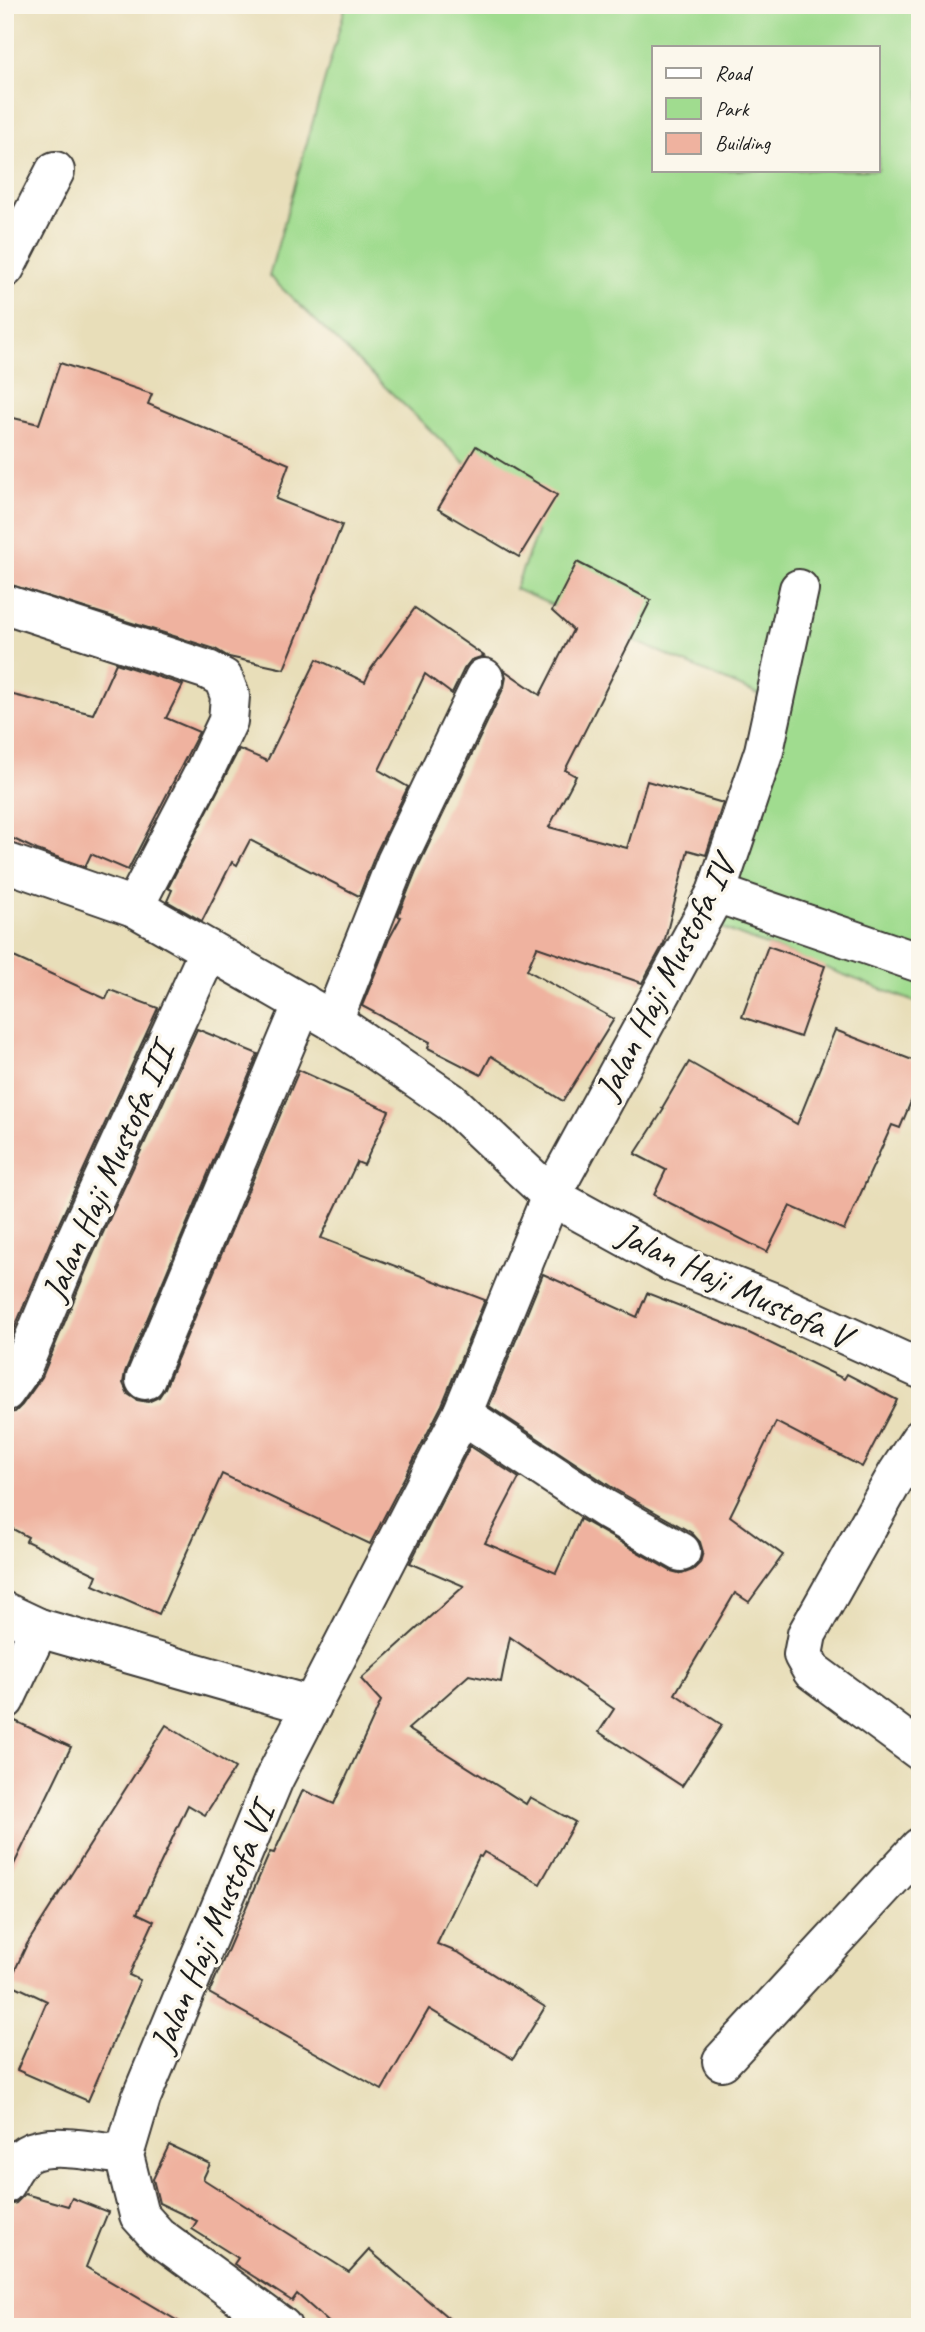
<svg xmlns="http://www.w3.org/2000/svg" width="925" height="2332" viewBox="0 0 925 2332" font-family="Caveat,sans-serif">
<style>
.green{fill:#a0dc8f;stroke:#5e7c56;stroke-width:2;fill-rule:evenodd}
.building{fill:#efb29f}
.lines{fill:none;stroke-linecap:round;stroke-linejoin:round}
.minor-casing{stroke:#3b3934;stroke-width:42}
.minor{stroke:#fff;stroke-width:38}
.labels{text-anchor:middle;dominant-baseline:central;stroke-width:7;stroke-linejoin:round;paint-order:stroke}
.street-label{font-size:35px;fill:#1c1c1c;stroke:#fbf7ec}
</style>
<rect width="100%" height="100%" fill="#fbf7ec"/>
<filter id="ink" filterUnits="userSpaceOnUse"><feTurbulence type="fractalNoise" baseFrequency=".0143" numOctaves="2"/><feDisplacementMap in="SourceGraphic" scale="14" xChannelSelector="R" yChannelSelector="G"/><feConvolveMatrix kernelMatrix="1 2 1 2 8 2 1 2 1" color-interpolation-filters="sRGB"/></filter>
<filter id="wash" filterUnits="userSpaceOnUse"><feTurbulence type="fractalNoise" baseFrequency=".00686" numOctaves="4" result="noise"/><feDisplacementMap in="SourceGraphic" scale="28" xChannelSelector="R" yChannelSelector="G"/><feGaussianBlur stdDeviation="1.57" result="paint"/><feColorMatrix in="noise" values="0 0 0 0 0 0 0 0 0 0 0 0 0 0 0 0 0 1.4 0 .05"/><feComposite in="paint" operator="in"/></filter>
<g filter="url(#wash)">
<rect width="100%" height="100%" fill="#e8deb9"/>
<path class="green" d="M 346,5 L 920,5 L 920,1004 L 703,921 L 773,701 L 515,589 L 537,532 L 269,276 ZM 654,47 L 878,47 L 878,170 L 654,170 Z"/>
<g id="blocks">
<g class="building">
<polygon points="60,363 152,394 148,404 289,464 276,499 342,525 284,669 229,657 215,649 5,583 5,416 39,424"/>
<polygon points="476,446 557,495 519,557 438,509"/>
<polygon points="577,562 651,600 565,770 576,776 549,827 627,848 647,781 723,803 706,855 688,850 664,943 642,983 537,947 527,970 614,1019 563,1101 491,1056 481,1075 428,1048 430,1042 362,1006 389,939 401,917 398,916 416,871 504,687 506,677 504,670 540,695 573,630 552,611"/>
<polygon points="415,608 484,656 471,660 464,669 452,694 425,674 379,770 408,787 376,853 359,896 250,840 237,865 232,862 202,921 167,901 172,890 168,888 239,749 267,761 317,659 365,682 371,669"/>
<polygon points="116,663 183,685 166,718 199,732 128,870 91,854 85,867 37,850 5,835 5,693 93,714"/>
<polygon points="768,946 825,966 800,1037 742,1017"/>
<polygon points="5,953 106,999 110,990 158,1008 50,1243 5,1351"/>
<polygon points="197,1029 258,1054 125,1372 123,1383 128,1394 137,1400 148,1402 159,1397 165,1388 299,1070 389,1111 364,1165 357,1162 321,1238 485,1300 442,1405 370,1544 222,1474 159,1614 93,1585 97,1575 26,1541 28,1537 5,1525 5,1413 15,1412 22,1405 42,1377 90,1261"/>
<polygon points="835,1030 920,1063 920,1080 900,1128 892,1125 844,1230 790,1206 767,1252 654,1195 666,1170 635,1154 664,1109 662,1108 689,1062 797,1124"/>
<polygon points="543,1274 637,1317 647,1293 749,1333 844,1379 847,1374 897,1400 862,1467 776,1422 730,1516 783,1555 749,1602 735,1593 675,1694 722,1725 682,1786 599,1732 614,1709 510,1637 501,1682 469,1675 408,1729 526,1804 530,1797 575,1822 540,1884 484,1852 481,1857 479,1856 437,1944 459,1953 545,2007 513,2059 429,2009 382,2090 209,1993 270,1852 274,1853 303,1790 334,1804 381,1701 361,1679 464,1586 410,1563 470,1446 519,1478 485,1543 556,1573 580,1519 671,1571 682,1574 693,1570 700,1563 703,1552 700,1542 692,1533 616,1490 489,1406"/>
<polygon points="13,1720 71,1747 5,1883 5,1722"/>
<polygon points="166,1725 235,1768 205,1815 188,1805 137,1913 154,1921 129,1975 140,1980 88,2101 17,2070 47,2001 9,1983 27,1944"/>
<polygon points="169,2145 210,2164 203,2179 349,2272 369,2250 459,2327 334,2327 297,2294 292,2301 234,2264 238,2258 192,2229 197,2221 159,2203 153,2179"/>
<polygon points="25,2194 68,2206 72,2198 108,2212 86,2267 188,2327 5,2327 5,2206 16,2203"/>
</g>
</g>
</g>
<g filter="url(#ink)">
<use href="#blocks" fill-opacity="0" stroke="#3b3934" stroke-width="2"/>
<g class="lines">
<g class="minor-casing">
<g id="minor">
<polyline points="5,268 55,171"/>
<polyline points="5,604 208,670 223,678 230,696 228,721 203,774 134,907"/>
<polyline points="5,862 134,907 333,1021 451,1102 551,1196 671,1262 775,1303 920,1369"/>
<polyline points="716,893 920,963"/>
<polyline points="333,1021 396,862 484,678"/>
<polyline points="145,1380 303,1003"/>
<polyline points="5,1392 22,1368 70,1252 209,950"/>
<polyline points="462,1414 605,1509 681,1552"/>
<polyline points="920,1439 897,1474 807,1634 803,1655 812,1671 920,1751"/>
<polyline points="5,1612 39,1628 312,1706"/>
<polyline points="5,1700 39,1628"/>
<polyline points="722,2061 920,1847"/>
<path d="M 5,2184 C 11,2173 16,2161 27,2154 C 50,2141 98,2152 124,2155"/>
<polyline points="282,2327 158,2236 139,2215 124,2155 141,2098 274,1779 462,1414 551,1196 716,893 764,751 799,589"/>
</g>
</g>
<use href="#minor" class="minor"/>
</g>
</g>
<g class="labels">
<g class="street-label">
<text transform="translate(665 978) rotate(-63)">Jalan Haji Mustofa IV</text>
<text transform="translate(108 1172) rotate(-66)">Jalan Haji Mustofa III</text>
<text transform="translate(734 1285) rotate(25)">Jalan Haji Mustofa V</text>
<text transform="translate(212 1928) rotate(-67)">Jalan Haji Mustofa VI</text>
</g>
</g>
<rect width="925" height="2332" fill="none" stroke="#fbf7ec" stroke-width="28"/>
<rect x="652" y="46" width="228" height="126" fill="#fbf7ec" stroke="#a29f99" stroke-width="2"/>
<rect x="666" y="68" width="35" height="10" fill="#ffffff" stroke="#a29f99" stroke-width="2"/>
<text x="715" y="80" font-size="21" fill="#1c1c1c">Road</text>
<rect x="666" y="98" width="35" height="21" fill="#a0dc8f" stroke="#a29f99" stroke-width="2"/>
<text x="715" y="116" font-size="21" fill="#1c1c1c">Park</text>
<rect x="666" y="133" width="35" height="21" fill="#efb29f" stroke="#a29f99" stroke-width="2"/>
<text x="715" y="150" font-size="21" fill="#1c1c1c">Building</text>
</svg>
